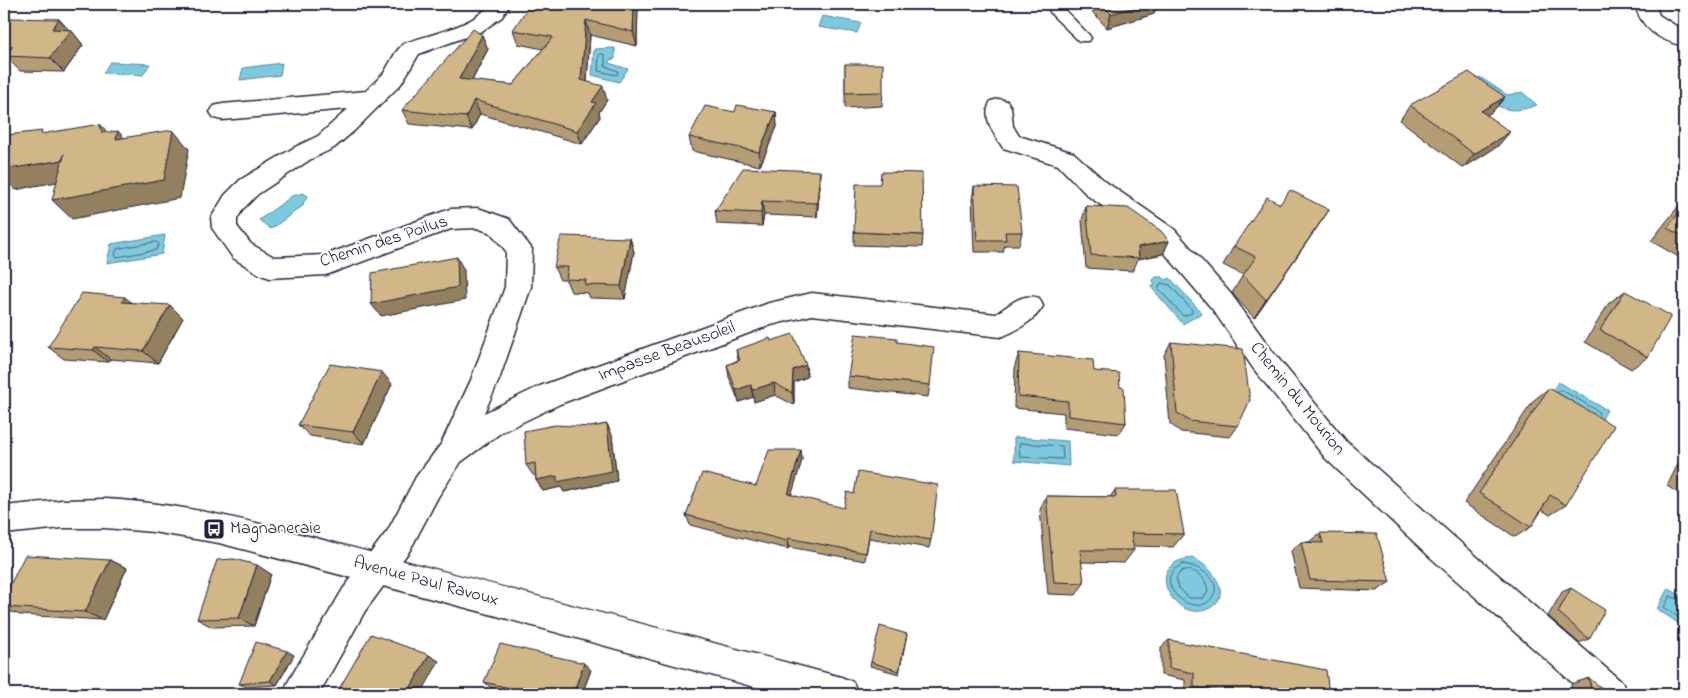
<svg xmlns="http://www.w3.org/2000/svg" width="1688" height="698" viewBox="0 0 1688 698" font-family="'Indie Flower',sans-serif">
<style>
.water{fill:#7ec9de;stroke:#59869d}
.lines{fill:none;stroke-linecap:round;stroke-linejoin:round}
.shore{stroke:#47657c;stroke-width:1}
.lane-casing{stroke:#22223b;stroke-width:3}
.street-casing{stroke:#22223b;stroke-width:3}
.secondary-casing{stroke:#22223b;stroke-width:3}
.lane{fill:#fff;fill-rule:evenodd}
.street{fill:#fff;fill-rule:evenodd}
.secondary{fill:#fff;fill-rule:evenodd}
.wall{fill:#b49d74;stroke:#22223b}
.shaded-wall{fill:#92805e;stroke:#22223b}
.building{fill:#d1b787;stroke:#22223b}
.labels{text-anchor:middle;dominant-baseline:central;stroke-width:4;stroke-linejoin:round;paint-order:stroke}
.street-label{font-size:18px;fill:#22223b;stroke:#fff}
.poi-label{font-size:18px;fill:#22223b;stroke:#fff;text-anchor:start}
</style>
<rect width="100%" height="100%" fill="#fff"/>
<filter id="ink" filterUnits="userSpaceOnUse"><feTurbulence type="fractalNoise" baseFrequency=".02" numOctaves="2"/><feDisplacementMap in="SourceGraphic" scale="10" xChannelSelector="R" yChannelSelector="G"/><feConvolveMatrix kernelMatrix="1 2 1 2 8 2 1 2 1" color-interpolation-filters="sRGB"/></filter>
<g filter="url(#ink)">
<g class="water">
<polygon points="822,16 861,23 857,33 818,27"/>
<polygon points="615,48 615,59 609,60 609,63 628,69 619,82 592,75 594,49"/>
<polygon points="110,62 111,62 150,64 143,75 103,73"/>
<polygon points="282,63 280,75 240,80 243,68"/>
<path d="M 1480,77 L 1507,95 L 1522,92 L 1537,105 C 1503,118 1493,103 1467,84 Z"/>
<polygon points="303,193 308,196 303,203 304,205 271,229 259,220 292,196"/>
<polygon points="165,235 162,254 107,263 111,244"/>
<polygon points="1156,277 1162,277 1166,280 1170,278 1202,313 1183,324 1151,287 1155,285 1153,280"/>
<polygon points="1558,382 1607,410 1598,426 1549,397"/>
<polygon points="1014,437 1068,441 1069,466 1014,461"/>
<path d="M 1192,558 C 1212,565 1235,596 1208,609 C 1174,624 1140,562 1192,558 Z"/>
<polygon points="1668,588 1684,598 1684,627 1657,609"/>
</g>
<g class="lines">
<g class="shore">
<polygon points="601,54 605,55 605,66 618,71 617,75 598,71 599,56"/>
<polygon points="156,242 159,244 156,250 117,257 115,255 117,249"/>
<polygon points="1161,283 1170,285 1192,310 1192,313 1183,316 1159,289"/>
<polyline points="1558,392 1562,390 1598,411 1599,415"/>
<polygon points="1021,443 1062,446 1063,459 1020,457 1019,445"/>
<path d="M 1183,564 C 1198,565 1226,581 1211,599 C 1196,618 1158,590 1173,571 C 1175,568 1180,566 1183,564 Z"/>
<path d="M 1185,570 C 1198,570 1206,578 1208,591 L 1204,598 L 1189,598 L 1179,588 L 1176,578 L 1180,572 Z"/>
<polyline points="1684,602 1670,596 1664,607 1684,621"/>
</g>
<g class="lane-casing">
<polygon id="lane" points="1045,4 1059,4 1089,35 1091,38 1089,41 1079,41 1053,16"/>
</g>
<g class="street-casing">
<g id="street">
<path d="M 489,4 L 510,4 L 502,17 L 482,31 L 419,54 L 401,84 L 355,130 L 334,148 L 311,159 L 258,194 L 243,209 L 237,219 L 237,226 L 251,244 L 274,257 L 325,255 L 450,209 L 478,208 L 509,219 L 532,249 L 531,287 L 499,380 L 484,413 L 540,386 L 769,303 L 812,293 L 996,314 C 1010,305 1022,292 1039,298 L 1043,306 C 1036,320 1015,332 1000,337 L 812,315 L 771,325 L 560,404 L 502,432 L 461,462 L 438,497 L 410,550 L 365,611 L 319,694 L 283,694 L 288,682 L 343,589 L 388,530 L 416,477 L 441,444 L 471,380 L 505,287 L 506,251 L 491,233 L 477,228 L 451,229 L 326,275 L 270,278 L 261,275 L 233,258 L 212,228 L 211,218 L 225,195 L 240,180 L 295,147 L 318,136 L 348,109 L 222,120 L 214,118 L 210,112 L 214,106 L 222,104 L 366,91 L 384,73 L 396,52 L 403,44 C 426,35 477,26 489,4 Z"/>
<path d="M 1635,4 L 1655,4 L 1659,15 L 1684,31 L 1684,46 C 1659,40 1641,29 1635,4 Z"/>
<path d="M 999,99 L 1007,101 L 1011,107 L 1013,126 L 1019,136 L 1074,153 L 1106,182 L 1174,229 L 1231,294 L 1273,352 L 1346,441 L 1453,536 L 1622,682 L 1627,694 L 1585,694 L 1431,558 L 1326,459 L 1253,368 L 1213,310 L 1156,243 L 1088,196 L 1058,165 L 1003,148 C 994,134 981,117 991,101 Z"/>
</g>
</g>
<g class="secondary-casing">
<path id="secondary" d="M 105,499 C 200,504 290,532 381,555 C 535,595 688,636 841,677 L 853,682 L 858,694 L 780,694 L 497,616 L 219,543 L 153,532 L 105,528 L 62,528 L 4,534 L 4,506 L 62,500 Z"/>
</g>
<use href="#lane" class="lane"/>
<use href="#street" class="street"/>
<use href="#secondary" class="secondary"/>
</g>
<g class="wall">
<polygon points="638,4 637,46 590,35 587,82 607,100 599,112 600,117 582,144 480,114 472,130 409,124 402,110 482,35 488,49 472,81 513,85 543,49 518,44 513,30"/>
<polygon points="1088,4 1157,4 1154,14 1107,28 1087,6"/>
<polygon points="59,19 68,30 71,30 83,45 64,72 20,71 10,61 4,60 4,22"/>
<polygon points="845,64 883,92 882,106 845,108"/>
<polygon points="1505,97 1493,111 1487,115 1498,146 1463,168 1400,120 1410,105"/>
<polygon points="735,112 776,112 777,127 760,166 692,151 689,137"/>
<polygon points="820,185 817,217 764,215 762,226 717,224 715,211"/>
<polygon points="974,186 1022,232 1019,245 1005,245 1003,252 974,252 972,199"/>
<polygon points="1684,199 1684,260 1651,241"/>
<polygon points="1280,204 1329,210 1254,318 1232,293 1243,275 1223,265 1234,246"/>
<polygon points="1086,206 1169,241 1163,254 1138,259 1133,271 1086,268 1082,220"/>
<polygon points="854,232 923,235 922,247 854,245"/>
<polygon points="630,238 634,252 625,299 590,298 588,293 571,292 566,280 560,280 554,267"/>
<polygon points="1625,291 1648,357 1631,369 1585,342 1609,303"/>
<polygon points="132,303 183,318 158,363 110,359 108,362 64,359 48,347"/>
<polygon points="771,341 806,365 807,377 794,382 794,405 775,395 754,402 753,397 739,402 729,377 727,365 738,360 736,350"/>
<polygon points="897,342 930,385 928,397 848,388 848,376"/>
<polygon points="1171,342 1238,426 1230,437 1181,432 1170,424 1164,355"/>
<polygon points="1019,353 1094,371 1120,387 1126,423 1119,434 1064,428 1064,413 1014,408 1015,365"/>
<polygon points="392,384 364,444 310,436 298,425"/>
<polygon points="1549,388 1566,505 1550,515 1542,510 1531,527 1515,537 1464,503 1534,400"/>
<polygon points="607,424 612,435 617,481 564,492 561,487 543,491 536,480 535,475 533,475 526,465 591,427"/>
<polygon points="801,450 802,460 791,495 931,540 929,548 869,538 865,561 789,547 788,549 690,525 686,515 756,486"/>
<polygon points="1684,452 1684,497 1667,486"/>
<polygon points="1115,490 1184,534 1173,547 1133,546 1134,550 1124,563 1081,562 1084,583 1076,595 1048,594 1040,510 1046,496 1110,497"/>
<polygon points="1320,533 1390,582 1377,591 1299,588 1291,551 1301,542 1309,542"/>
<polygon points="110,560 127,568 103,620 20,615 4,609 4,597"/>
<polygon points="271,574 254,626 212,627 197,619"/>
<polygon points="1571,588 1589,639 1579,643 1548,616 1562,592"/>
<polygon points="907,634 899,674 870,666 871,662"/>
<polygon points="1169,640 1329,694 1193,694 1185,693 1185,680 1161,675 1161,647"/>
<polygon points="294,655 277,685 247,687 239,684"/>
<polygon points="591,670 582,694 517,694 493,689 484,682"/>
<polygon points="1589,678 1592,694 1572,694 1571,684"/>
</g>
<g class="shaded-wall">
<polygon points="634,4 638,4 637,46 633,32"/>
<polygon points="1143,4 1157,4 1154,14 1107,28 1111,14"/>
<polygon points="59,19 70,31 71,30 83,45 64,72 50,58 52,29"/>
<polygon points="586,20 590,35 586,94 581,80"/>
<polygon points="482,35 488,49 465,93 459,79"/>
<polygon points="603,86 607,100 599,112 600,117 582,144 577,131 592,102"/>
<polygon points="1505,97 1493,111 1470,126 1481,111"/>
<polygon points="474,100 480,114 472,130 466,117"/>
<polygon points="776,112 777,127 760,166 759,152"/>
<polygon points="100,124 117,143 102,133"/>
<polygon points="173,130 189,149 180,198 72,219 52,200"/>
<polygon points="118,131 135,150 116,139"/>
<polygon points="1510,132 1498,146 1463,168 1474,154"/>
<polygon points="63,160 81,178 34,186 16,190 4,179 4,170 15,167"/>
<polygon points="820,171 820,185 817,217 817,203"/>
<polygon points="762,201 764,215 762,226 761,213"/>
<polygon points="1329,210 1316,229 1254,318 1266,300"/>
<polygon points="630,238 634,252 625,299 621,286"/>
<polygon points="1169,241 1163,254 1138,259 1139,258 1138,247"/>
<polygon points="457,257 464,270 465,300 381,316 371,304"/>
<polygon points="125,297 139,309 122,302"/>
<polygon points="170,305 183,318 158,363 143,351"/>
<polygon points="95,347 110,359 108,362 93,350"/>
<polygon points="806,365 807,377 794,382 794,405 792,393 793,370"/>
<polygon points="382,372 392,384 364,444 353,432"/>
<polygon points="774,383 775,395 754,402 752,390"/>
<polygon points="751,385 753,397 739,402 736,390"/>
<polygon points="607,424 612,435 617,481 564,492 561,487 543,491 536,480"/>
<polygon points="801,450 802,460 789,504 788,494"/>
<polygon points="788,538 789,547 788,549 787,541"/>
<polygon points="110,560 127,568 103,620 85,612"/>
<polygon points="257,565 271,574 254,626 239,618"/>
<polygon points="287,651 294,655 277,685 270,681"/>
<polygon points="429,655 439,661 421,694 407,694"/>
<polygon points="584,663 591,670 582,694 573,694"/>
</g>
<g class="building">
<polygon points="530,4 634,4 633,32 586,20 581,80 603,86 592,102 596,103 577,131 474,100 466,117 402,110 473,29 482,35 459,79 513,85 553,37 513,30"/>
<polygon points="1102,4 1143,4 1111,14"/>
<polygon points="8,18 59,19 52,29 71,30 50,58 6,56 13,46 4,46 4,22"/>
<polygon points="845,64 883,64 883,92 845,93"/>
<polygon points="1469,72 1505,97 1481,111 1510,132 1474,154 1410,105"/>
<polygon points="737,105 776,112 759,152 689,137 705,106 735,112"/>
<polygon points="100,124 102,133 118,131 116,139 173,130 164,180 52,200 64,154 63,160 14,168 15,167 4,170 4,145 7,135 42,131 41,134"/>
<polygon points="743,168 820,171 817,203 762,201 761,213 715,211"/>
<polygon points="881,172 922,173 923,235 854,232 856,184 880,184"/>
<polygon points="974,186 1017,187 1022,232 1005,232 1006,240 977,240"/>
<polygon points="1290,190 1329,210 1266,300 1243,275 1256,257 1234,246 1267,197 1280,204"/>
<polygon points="1086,206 1128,208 1161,231 1169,241 1138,247 1139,258 1091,255"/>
<polygon points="1684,206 1684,237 1667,228"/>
<polygon points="561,236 630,238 621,286 585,285 586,280 566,279 568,267 554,267"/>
<polygon points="457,257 458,287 371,304 372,273"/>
<polygon points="1625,291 1671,316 1648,357 1600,330"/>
<polygon points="82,293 125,297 122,302 170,305 143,351 95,347 93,350 48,347"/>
<polygon points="793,334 806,365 793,370 792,393 774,383 752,390 751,385 736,390 727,365 740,360 736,350 770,338 771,341"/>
<polygon points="855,334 897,338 897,342 934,347 930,385 848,376"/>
<polygon points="1171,342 1243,349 1250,400 1238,426 1189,421 1177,413"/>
<polygon points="1019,353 1093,360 1094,371 1119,373 1120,387 1124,388 1126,423 1068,416 1068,401 1018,396"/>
<polygon points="330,364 382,372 353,432 298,425"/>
<polygon points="1549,388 1614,426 1566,505 1550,495 1531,527 1479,493"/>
<polygon points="607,424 612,471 557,482 557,476 536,480 535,463 526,465 524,431 555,425 591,427"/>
<polygon points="769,450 801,450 788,494 844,508 847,492 854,494 858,472 938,485 931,540 870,529 866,553 788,538 787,541 686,515 702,473 756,486"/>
<polygon points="1115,490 1176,490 1184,534 1131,533 1134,550 1080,550 1084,583 1054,582 1046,496 1116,497"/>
<polygon points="1320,533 1377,534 1390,582 1310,580 1301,542 1323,543"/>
<polygon points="25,555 110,560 85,612 4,607 4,597"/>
<polygon points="234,559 257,565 239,618 197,619 217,560"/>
<polygon points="1571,588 1605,610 1589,639 1558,612"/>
<polygon points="880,626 907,634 899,671 871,662"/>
<polygon points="371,634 429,655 407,694 336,694"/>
<polygon points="1169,640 1326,670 1329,694 1233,694 1194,687 1194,673 1169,668"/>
<polygon points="256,642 287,651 270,681 239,684"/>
<polygon points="500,644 584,663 573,694 535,694 484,682"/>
<polygon points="1589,678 1603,689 1614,690 1615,694 1592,694"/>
</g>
</g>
<defs>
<g id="bus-square" transform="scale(1.125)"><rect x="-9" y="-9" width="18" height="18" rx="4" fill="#22223b" stroke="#fff"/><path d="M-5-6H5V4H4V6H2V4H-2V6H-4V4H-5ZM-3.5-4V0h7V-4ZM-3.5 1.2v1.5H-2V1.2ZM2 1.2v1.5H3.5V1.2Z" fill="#fff"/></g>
</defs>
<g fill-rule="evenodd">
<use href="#bus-square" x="214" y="529"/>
</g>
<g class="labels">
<g class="street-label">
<text transform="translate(384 242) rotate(-18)">Chemin des Poilus</text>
<text transform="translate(667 352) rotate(-20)">Impasse Beausoleil</text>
<text transform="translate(1297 399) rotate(51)">Chemin du Mourion</text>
<text transform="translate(426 582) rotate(15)">Avenue Paul Ravoux</text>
</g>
<g class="poi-label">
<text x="230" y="529">Magnaneraie</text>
</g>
</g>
<rect width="1688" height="698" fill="none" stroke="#fff" stroke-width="20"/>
<rect x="10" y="10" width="1668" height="678" fill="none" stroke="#22223b" stroke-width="2" filter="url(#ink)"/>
</svg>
